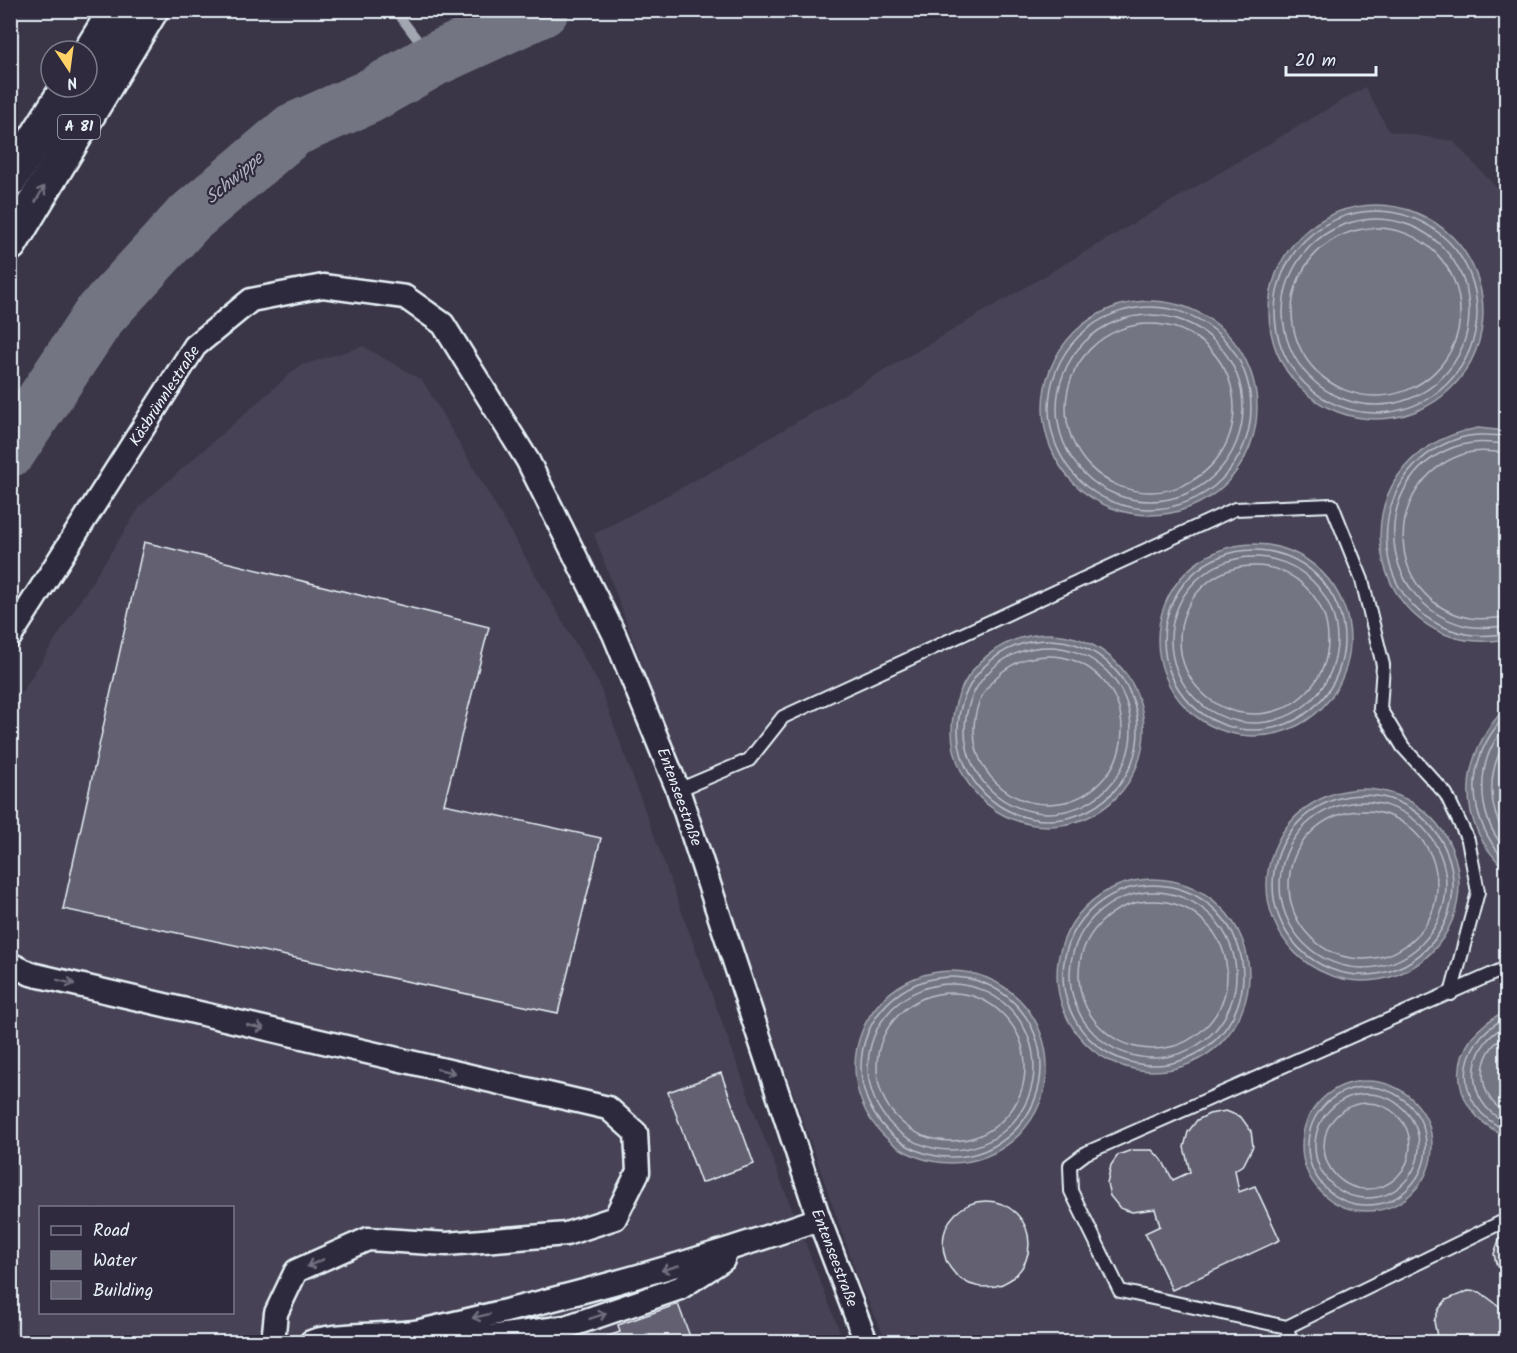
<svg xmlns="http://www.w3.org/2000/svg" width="1517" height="1353" viewBox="0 0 1517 1353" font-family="Kalam,sans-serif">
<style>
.built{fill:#464354;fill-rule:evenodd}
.water{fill:#737482;stroke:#a2a6b1;stroke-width:1.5}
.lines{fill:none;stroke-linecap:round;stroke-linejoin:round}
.shore{stroke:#b9bfc9;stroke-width:1.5}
.stream{stroke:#a2a6b1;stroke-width:9}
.river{stroke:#737482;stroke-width:54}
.building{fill:#636171;stroke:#e8f1f8;stroke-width:1.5}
.service-casing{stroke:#e8f1f8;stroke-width:16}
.minor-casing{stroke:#e8f1f8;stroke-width:27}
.motorway-casing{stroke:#e8f1f8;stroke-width:38}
.service{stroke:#2f2a3d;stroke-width:12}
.minor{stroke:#2f2a3d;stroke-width:22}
.motorway{stroke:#2f2a3d;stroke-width:33}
.oneway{stroke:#70707e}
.labels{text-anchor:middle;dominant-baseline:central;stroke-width:4.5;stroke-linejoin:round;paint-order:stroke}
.shield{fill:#2f2a3d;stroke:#b0b5c0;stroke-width:1.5}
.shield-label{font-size:15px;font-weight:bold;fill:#e8f1f8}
.street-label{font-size:16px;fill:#e8f1f8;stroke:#2f2a3d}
.water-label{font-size:18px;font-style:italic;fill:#aeb2bd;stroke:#2f2a3d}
</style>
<rect width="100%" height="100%" fill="#3a3648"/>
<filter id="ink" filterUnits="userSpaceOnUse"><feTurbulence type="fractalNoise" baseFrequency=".0167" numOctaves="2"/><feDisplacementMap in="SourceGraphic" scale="12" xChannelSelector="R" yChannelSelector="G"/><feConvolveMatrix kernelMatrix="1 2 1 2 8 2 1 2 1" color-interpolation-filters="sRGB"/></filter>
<g filter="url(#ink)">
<g class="built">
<polygon points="1365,87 1389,131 1453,141 1506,198 1506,1342 887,1342 861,1287 679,765 594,534 720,467"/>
<path d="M 363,346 L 423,381 L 599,684 L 760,1127 L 844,1342 L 11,1342 L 10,711 L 141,505 L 299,366 ZM 40,1208 L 232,1208 L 232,1312 L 40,1312 Z"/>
</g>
<g class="water">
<circle cx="1376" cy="312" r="107"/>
<circle cx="1150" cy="408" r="107"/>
<path d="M 1478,428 L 1506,431 L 1506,639 C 1367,664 1323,457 1478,428 Z"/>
<circle cx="1254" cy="640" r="96"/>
<circle cx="1048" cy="730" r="96"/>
<path d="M 1506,707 L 1506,870 C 1454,821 1459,757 1506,707 Z"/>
<circle cx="1363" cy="885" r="96"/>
<circle cx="1153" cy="975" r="96"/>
<circle cx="951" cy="1067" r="96"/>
<path d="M 1506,1011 L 1506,1136 C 1443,1109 1445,1039 1506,1011 Z"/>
<circle cx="1367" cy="1146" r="65"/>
</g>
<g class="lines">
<g class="shore">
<circle cx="1376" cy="312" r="101"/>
<circle cx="1376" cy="312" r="93"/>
<circle cx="1376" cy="312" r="84"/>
<circle cx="1150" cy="408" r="101"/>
<circle cx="1150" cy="408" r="93"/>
<circle cx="1150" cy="408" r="84"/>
<path d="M 1506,436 C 1490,435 1473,433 1457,439 C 1360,472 1363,613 1466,634 C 1479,637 1493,635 1506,634"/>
<path d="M 1506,444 C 1491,443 1477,441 1461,445 C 1368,471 1373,603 1466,626 C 1480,629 1493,627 1506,626"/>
<path d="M 1506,453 C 1491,452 1476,449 1461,455 C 1381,484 1384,601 1470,618 C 1482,620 1494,618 1506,617"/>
<circle cx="1254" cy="640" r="90"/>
<circle cx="1254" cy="640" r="83"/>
<circle cx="1254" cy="640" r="74"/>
<circle cx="1048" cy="730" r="90"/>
<circle cx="1048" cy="730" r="83"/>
<circle cx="1048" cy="730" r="74"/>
<path d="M 1506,715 C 1463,761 1466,816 1506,862"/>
<path d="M 1506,726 C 1474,761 1476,816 1506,850"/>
<path d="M 1506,741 C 1487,771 1487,806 1506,837"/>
<circle cx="1363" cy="885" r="90"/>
<circle cx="1363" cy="885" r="83"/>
<circle cx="1363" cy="885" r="74"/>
<circle cx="1153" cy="975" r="90"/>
<circle cx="1153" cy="975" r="83"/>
<circle cx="1153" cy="975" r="74"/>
<circle cx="951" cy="1067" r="90"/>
<circle cx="951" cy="1067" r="83"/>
<circle cx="951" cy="1067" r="74"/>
<path d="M 1506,1018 C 1454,1042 1452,1107 1506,1130"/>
<path d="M 1506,1026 C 1465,1045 1463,1103 1506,1122"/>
<path d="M 1506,1036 C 1476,1050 1475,1098 1506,1112"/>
<circle cx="1367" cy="1146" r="59"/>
<circle cx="1367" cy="1146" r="52"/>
<circle cx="1367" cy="1146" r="43"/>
</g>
<polyline class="stream" points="395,10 433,60"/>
<polyline class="river" points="10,450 99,316 188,219 293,130 368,97 433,60 542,10"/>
</g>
<g class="building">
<polygon points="144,542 489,627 444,804 601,838 558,1013 63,909"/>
<polygon points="721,1073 754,1164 701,1183 668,1092"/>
<polygon points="1226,1111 1241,1117 1251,1131 1253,1146 1244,1164 1235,1170 1239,1192 1255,1186 1280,1240 1172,1290 1145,1233 1160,1226 1155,1209 1132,1212 1120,1208 1110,1196 1107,1183 1111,1165 1118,1155 1132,1150 1152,1150 1162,1160 1173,1180 1190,1172 1184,1147 1188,1132 1197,1120 1209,1114"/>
<circle cx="986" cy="1244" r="43"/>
<polygon points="1506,1231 1506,1276 1496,1263 1494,1254 1500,1237"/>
<polygon points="1468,1291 1480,1292 1499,1306 1505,1317 1506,1330 1502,1342 1438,1342 1434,1321 1439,1309 1446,1300"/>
<polygon points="678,1304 692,1342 591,1342 620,1332 618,1325"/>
</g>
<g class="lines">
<g class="service-casing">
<g id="service">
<polyline points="678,790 749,760 783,717 1235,509 1332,505 1362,580 1383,665 1380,709 1403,747 1446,794 1468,840 1478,892 1451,994"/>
<polyline points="1506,968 1086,1153 1070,1165 1071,1191 1120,1291 1287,1327 1506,1220"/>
<polyline points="1287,1327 1291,1342"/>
</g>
</g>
<g class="minor-casing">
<g id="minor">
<polyline points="10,637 195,346 251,300 323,286 405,297 443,324 528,461 614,634 678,790 819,1219 866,1342"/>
<polyline points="10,964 31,974 608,1108 636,1133 638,1172 615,1218 566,1234 447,1244 368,1239 296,1271 276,1313 273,1342"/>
<polyline points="429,1334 473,1339 566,1327 680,1288 723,1260"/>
<path d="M 311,1342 C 328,1333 396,1336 420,1331 C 555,1301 688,1265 819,1219"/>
</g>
</g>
<g class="motorway-casing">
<g id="motorway">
<polyline points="87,57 116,10"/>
<polyline points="10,180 68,87"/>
<polyline points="10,244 151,10"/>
</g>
</g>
<use href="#service" class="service"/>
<use href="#minor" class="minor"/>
<use href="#motorway" class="motorway"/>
</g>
<defs><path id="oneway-shaft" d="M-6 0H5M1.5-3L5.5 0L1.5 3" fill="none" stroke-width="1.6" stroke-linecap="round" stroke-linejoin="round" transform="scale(1.5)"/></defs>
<g class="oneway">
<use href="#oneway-shaft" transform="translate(40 194) rotate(-60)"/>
<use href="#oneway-shaft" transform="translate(66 982) rotate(14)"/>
<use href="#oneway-shaft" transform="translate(256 1027) rotate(13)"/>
<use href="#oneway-shaft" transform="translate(446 1071) rotate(13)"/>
<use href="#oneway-shaft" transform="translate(315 1263) rotate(156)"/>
<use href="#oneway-shaft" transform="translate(670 1268) rotate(164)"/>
<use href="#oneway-shaft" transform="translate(481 1316) rotate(167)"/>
<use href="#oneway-shaft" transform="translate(598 1316) rotate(-19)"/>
</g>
</g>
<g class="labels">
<rect class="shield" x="58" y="115" width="42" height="24" rx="4.5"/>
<g class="shield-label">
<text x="79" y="127">A 81</text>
</g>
<g class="street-label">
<text transform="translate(165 396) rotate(-57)">Käsbrünnlestraße</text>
<text transform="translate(679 797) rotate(70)">Entenseestraße</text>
<text transform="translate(834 1258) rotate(69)">Entenseestraße</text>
</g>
<g class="water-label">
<text transform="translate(235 179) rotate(-40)">Schwippe</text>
</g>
</g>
<rect width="1517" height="1353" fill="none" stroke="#2f2a3d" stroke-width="36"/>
<rect x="18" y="18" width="1481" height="1317" fill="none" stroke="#e8f1f8" stroke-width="2" filter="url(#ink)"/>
<rect x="39" y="1206" width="195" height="108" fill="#2f2a3d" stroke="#797a88" stroke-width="1.5"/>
<rect x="51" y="1226" width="30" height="9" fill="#2f2a3d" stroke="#797a88" stroke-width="1.5"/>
<text x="93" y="1236" font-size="18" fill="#e8f1f8">Road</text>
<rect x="51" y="1251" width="30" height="18" fill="#737482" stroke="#797a88" stroke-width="1.5"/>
<text x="93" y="1266" font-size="18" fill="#e8f1f8">Water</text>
<rect x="51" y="1281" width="30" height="18" fill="#636171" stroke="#797a88" stroke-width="1.5"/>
<text x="93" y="1296" font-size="18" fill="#e8f1f8">Building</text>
<g transform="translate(69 69) rotate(167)"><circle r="28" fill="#2f2a3d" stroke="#797a88" stroke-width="1.5"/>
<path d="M0-4.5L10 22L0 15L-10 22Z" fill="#ffd166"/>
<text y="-9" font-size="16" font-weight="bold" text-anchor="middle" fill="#e8f1f8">N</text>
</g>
<path d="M1286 66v9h90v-9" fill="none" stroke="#e8f1f8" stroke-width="3"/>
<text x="1295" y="66" font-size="18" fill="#e8f1f8" stroke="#2f2a3d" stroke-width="4.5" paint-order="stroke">20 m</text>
</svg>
